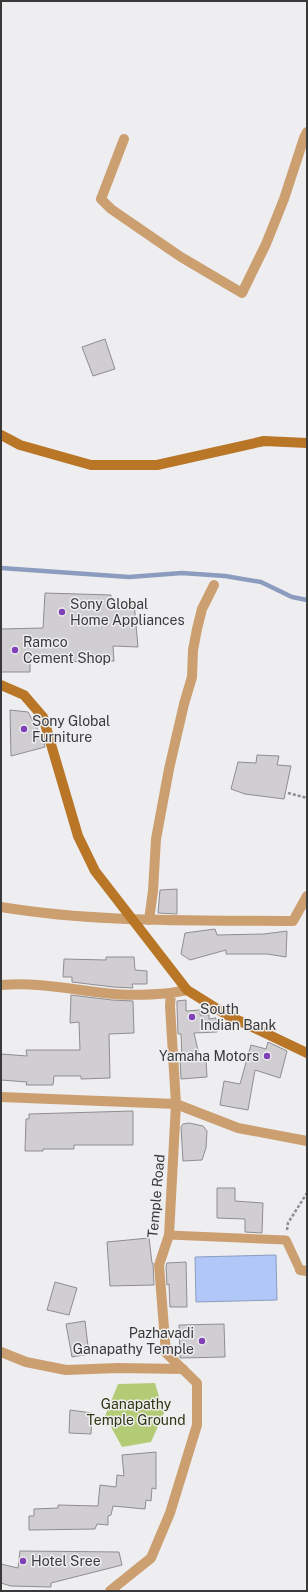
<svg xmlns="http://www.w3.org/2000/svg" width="308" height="1592" viewBox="0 0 308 1592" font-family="'Public Sans',sans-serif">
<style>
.green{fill:#b4cb75}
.water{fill:#b0c7f8;stroke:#8c9cbf}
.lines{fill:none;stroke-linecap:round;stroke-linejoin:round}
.stream{stroke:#8c9cbf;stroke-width:4.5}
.building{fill:#d0ced1;stroke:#8f8d8f}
.path{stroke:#8f8f91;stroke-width:2.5;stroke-dasharray:3 2;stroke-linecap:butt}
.service{stroke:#cc9f71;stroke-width:9}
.minor{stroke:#cc9f71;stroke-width:10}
.secondary{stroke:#b97626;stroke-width:10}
.poi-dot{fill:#8141b6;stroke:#eeeef1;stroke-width:1.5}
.labels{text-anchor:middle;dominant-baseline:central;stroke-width:3;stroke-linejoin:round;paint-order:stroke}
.poi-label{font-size:14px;fill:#39393a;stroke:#eeeef1;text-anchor:start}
.street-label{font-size:14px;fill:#39393a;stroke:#eeeef1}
.park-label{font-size:14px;fill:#2d3610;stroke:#eeeef1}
</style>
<rect width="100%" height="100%" fill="#eeeef1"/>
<polygon class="green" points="155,1383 164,1413 151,1442 122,1447 105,1416 118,1384"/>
<polygon class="water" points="276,1255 277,1300 196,1302 195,1257"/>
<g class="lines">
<polyline class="stream" points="1,568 129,577 182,573 225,576 261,582 292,597 307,600"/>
</g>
<g class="building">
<polygon points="105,339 115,369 93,376 82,347"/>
<polygon points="45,593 111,595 111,602 134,602 138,647 113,646 114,661 86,663 30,655 30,672 1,672 1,629 43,628"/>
<polygon points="10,710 28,712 43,739 45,747 11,756"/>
<polygon points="257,755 279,756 277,765 291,766 284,799 245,794 231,789 238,762 256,763"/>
<polygon points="177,889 177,914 158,913 160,890"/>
<polygon points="215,929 217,935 264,934 287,931 286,957 267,954 226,954 226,950 190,960 181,954 185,933"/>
<polygon points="106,957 134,957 135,970 147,971 147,984 132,984 133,988 113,987 72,982 72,977 63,977 64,959 106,960"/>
<polygon points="71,995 112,1000 133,1001 134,1033 109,1034 110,1078 81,1079 81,1076 54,1076 53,1085 26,1085 27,1082 1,1080 1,1054 27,1056 26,1050 80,1050 79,1022 70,1023"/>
<polygon points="186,1000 186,1011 200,1010 200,1015 209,1015 209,1019 216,1018 217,1032 194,1033 200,1059 206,1059 207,1077 181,1079 180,1058 182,1056 181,1034 178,1034 177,1006 177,1001"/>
<polygon points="268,1042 287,1051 280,1078 255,1070 248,1110 220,1105 224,1081 240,1084 251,1045 266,1049"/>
<polygon points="133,1111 133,1145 74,1145 74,1149 43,1149 43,1151 25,1151 26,1119 29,1119 29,1114"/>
<polygon points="189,1123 203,1126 207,1131 206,1148 202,1160 183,1161 181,1127 183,1124"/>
<polygon points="217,1188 235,1188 235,1201 263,1203 262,1233 245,1232 245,1219 217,1218"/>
<polygon points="149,1238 152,1263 153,1263 154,1285 110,1286 107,1242"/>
<polygon points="186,1262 187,1307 170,1307 169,1284 167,1285 166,1266 167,1263"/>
<polygon points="55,1282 77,1288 69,1315 47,1310"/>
<polygon points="85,1321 89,1354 72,1357 66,1324"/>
<polygon points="224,1324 225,1357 180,1358 179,1325"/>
<polygon points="70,1410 92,1413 91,1434 69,1433"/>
<polygon points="156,1452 156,1489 152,1488 151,1501 146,1500 145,1509 113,1506 111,1515 108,1516 108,1525 97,1524 95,1529 29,1530 29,1516 34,1516 34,1509 58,1508 58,1505 98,1506 100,1485 116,1487 117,1475 124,1476 122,1455"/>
<polygon points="20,1551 119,1552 122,1565 51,1583 51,1587 11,1586 1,1583 1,1564 18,1568"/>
</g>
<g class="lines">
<g class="path">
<polyline points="288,793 307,798"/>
<polyline points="287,1230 288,1223 307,1193"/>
</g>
<polyline class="service" points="169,1235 286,1240 300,1270"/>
<g class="minor">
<polyline points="124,139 101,199 111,209 181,257 242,293 266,244 284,199 304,138 307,132"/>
<path d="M 1,907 C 98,923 195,920 293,921 L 307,896"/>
<polyline points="149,920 153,891 156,839 169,769 184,704 192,677 193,650 197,629 202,609 214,585"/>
<path d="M 1,985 C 36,982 70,989 104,993 C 126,996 149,995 171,993"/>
<polyline points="1,1097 176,1104 238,1128 307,1141"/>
<polyline points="300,1270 307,1271"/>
<polyline points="1,1352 26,1362 66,1370 118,1368 183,1369"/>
<polyline points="110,1591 151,1558 170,1513 197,1425 197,1383 166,1353 159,1265 169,1235 176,1104 170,1006 171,993 187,990"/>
</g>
<g class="secondary">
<polyline points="1,435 20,445 91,465 157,465 264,441 307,443"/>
<polyline points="1,685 24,695 43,717 78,836 95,871 187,990 227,1015 307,1053"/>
</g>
</g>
<g class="poi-dot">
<circle cx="62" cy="612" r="4"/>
<circle cx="15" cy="650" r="4"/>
<circle cx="24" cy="729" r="4"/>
<circle cx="192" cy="1017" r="4"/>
<circle cx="267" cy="1056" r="4"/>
<circle cx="202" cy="1341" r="4"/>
<circle cx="23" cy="1561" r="4"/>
</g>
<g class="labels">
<g class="poi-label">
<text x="70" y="604">Sony Global<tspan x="70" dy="16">Home Appliances</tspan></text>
<text x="23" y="642">Ramco<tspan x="23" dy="16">Cement Shop</tspan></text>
<text x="32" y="721">Sony Global<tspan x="32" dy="16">Furniture</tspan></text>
<text x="200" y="1009">South<tspan x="200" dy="16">Indian Bank</tspan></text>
<text x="259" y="1056" text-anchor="end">Yamaha Motors</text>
<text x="194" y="1333" text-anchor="end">Pazhavadi<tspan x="194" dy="16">Ganapathy Temple</tspan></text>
<text x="31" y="1561">Hotel Sree</text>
</g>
<g class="street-label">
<text transform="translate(156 1196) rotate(-85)">Temple Road</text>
</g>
<g class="park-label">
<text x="136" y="1404">Ganapathy<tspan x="136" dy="16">Temple Ground</tspan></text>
</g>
</g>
<rect width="308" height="1592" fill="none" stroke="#39393a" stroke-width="4"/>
</svg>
